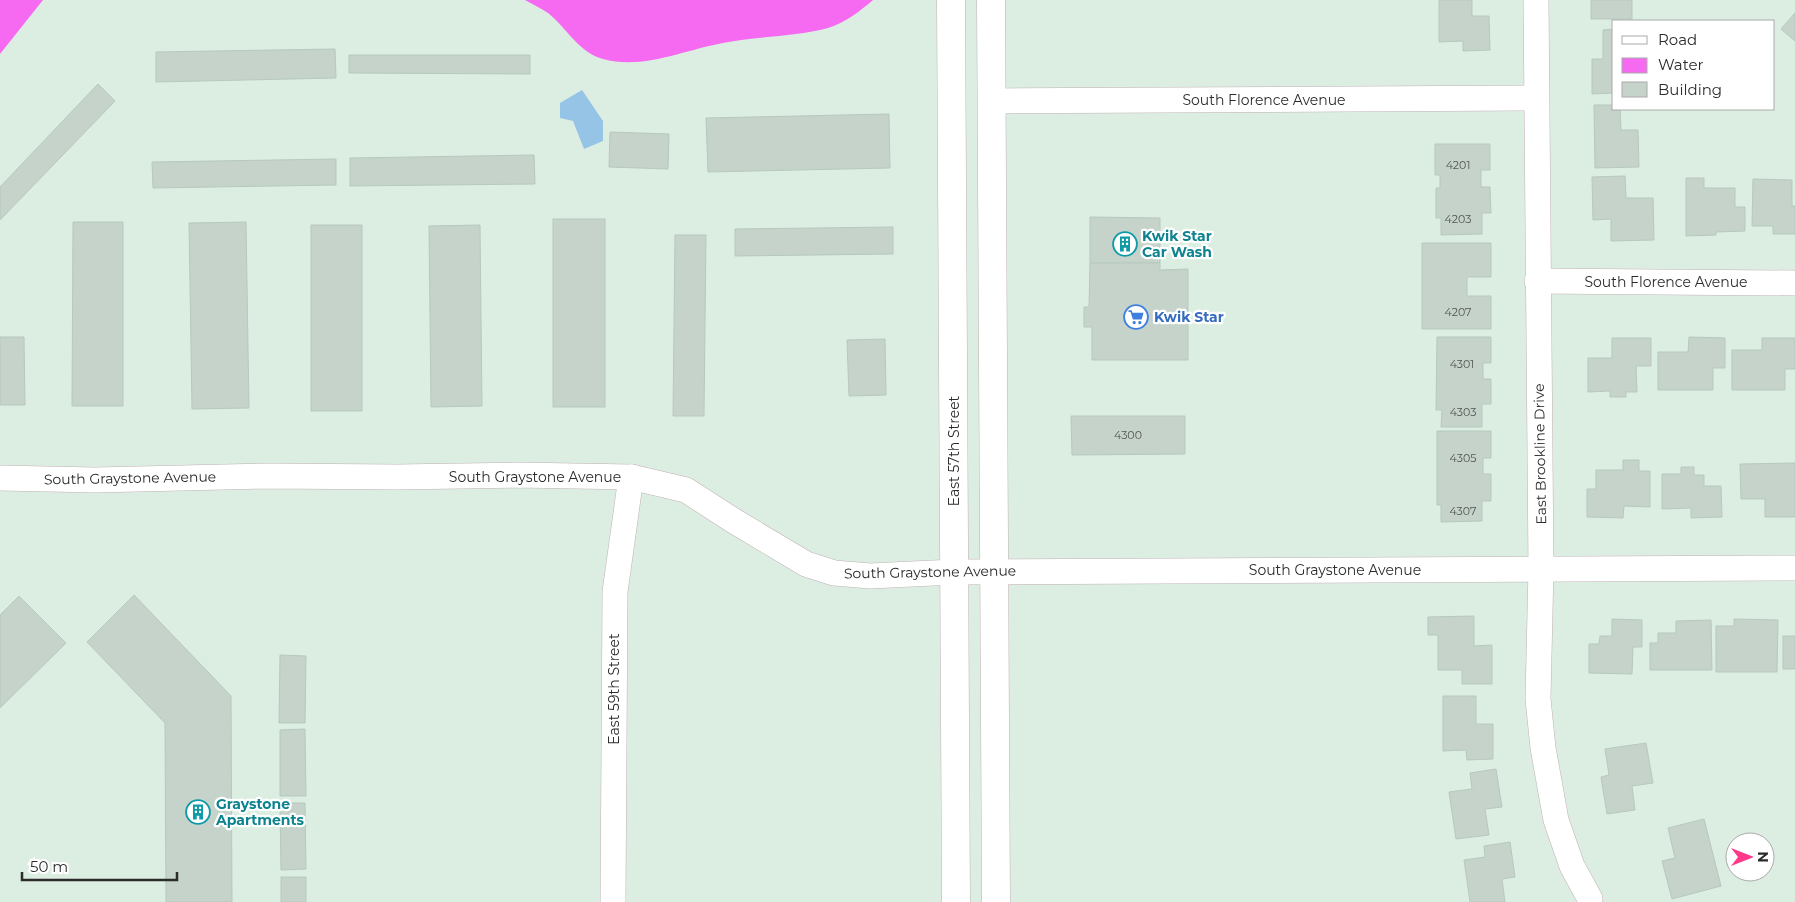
<svg xmlns="http://www.w3.org/2000/svg" width="1795" height="902" viewBox="0 0 1795 902" font-family="Montserrat,sans-serif">
<style>
.green{fill:#96c4e7}
.water{fill:#f56af0}
.building{fill:#c5d3ca;stroke:#b6c9be}
.lines{fill:none;stroke-linecap:round;stroke-linejoin:round}
.minor-casing{stroke:#c0b0b6;stroke-width:26}
.secondary-casing{stroke:#c0b0b6;stroke-width:29}
.minor{stroke:#fff;stroke-width:25}
.secondary{stroke:#fff;stroke-width:28}
.labels{text-anchor:middle;dominant-baseline:central;stroke-width:4.5;stroke-linejoin:round;paint-order:stroke}
.number-label{font-size:11px;fill:#525553}
.street-label{font-size:14px;fill:#2b2b2b;stroke:#fff}
.culture-label{font-size:14px;font-weight:bold;fill:#0d838f;stroke:#fff;text-anchor:start}
.shop-label{font-size:14px;font-weight:bold;fill:#366cbe;stroke:#fff;text-anchor:start}
</style>
<rect width="100%" height="100%" fill="#dceee2"/>
<polygon class="green" points="582,90 603,121 603,141 584,149 573,121 560,118 560,103"/>
<g class="water">
<polygon points="0,0 43,0 0,54"/>
<path d="M 525,0 L 873,0 C 860,11 845,23 828,28 C 795,37 757,36 723,43 C 684,50 643,70 603,59 C 578,52 567,28 548,13 C 541,8 532,4 525,0 Z"/>
</g>
<g class="building">
<polygon points="1439,0 1472,0 1472,16 1489,16 1490,50 1463,51 1463,41 1439,42"/>
<rect x="1591" y="0" width="41" height="19"/>
<polygon points="1795,13 1795,41 1781,29"/>
<polygon points="1614,29 1614,93 1592,94 1592,59 1603,59 1603,30"/>
<polygon points="335,49 336,78 156,82 156,52"/>
<polygon points="349,55 530,55 530,74 349,73"/>
<polygon points="98,84 115,101 0,220 0,187"/>
<polygon points="1594,105 1614,105 1614,109 1620,109 1621,130 1638,130 1639,167 1595,168"/>
<polygon points="889,114 890,168 708,172 706,118"/>
<polygon points="610,132 669,134 668,169 609,167"/>
<polygon points="1435,144 1490,144 1490,170 1481,170 1481,187 1490,187 1491,213 1482,213 1482,234 1441,235 1441,218 1436,218 1436,188 1440,188 1440,175 1435,175"/>
<polygon points="534,155 535,184 350,186 350,158"/>
<polygon points="336,159 336,185 153,188 152,162"/>
<polygon points="1625,176 1626,198 1653,198 1654,240 1611,241 1611,219 1593,220 1592,177"/>
<polygon points="1686,178 1704,178 1704,188 1735,188 1735,207 1745,207 1745,231 1716,232 1716,235 1686,236"/>
<polygon points="1753,179 1792,180 1792,206 1795,206 1795,234 1773,234 1773,226 1752,226"/>
<polygon points="1090,217 1160,218 1160,263 1090,263"/>
<rect x="553" y="219" width="52" height="188"/>
<polygon points="73,222 123,222 123,406 72,406"/>
<polygon points="246,222 249,408 192,409 189,223"/>
<rect x="311" y="225" width="51" height="186"/>
<polygon points="480,225 482,406 431,407 429,226"/>
<polygon points="893,227 893,254 735,256 735,229"/>
<polygon points="675,235 706,235 704,416 673,416"/>
<polygon points="1422,243 1491,243 1491,277 1467,277 1467,296 1491,296 1491,329 1422,329"/>
<polygon points="1090,263 1160,263 1160,270 1188,269 1188,360 1092,360 1092,327 1084,327 1084,307 1089,307"/>
<polygon points="0,337 24,337 25,405 0,405"/>
<polygon points="1437,337 1491,337 1491,363 1483,363 1483,379 1491,379 1491,404 1482,404 1482,427 1441,427 1442,410 1436,410"/>
<polygon points="1689,337 1725,338 1725,368 1713,368 1713,390 1658,390 1658,352 1688,352"/>
<polygon points="1612,338 1651,338 1651,366 1636,366 1637,392 1626,392 1626,397 1610,397 1610,391 1588,392 1588,358 1612,358"/>
<polygon points="1762,338 1795,338 1795,369 1785,369 1785,390 1732,390 1732,350 1762,350"/>
<polygon points="885,339 886,395 849,396 847,340"/>
<polygon points="1071,416 1185,416 1185,454 1072,455"/>
<polygon points="1437,431 1491,431 1491,458 1483,458 1483,474 1491,474 1491,501 1482,501 1482,521 1441,522 1441,505 1437,505"/>
<polygon points="1623,460 1639,460 1639,471 1650,471 1650,507 1624,506 1623,518 1587,517 1587,489 1596,489 1596,470 1623,470"/>
<polygon points="1795,463 1795,517 1765,517 1765,499 1741,499 1740,464"/>
<polygon points="1681,467 1694,467 1694,475 1704,475 1704,486 1721,486 1722,517 1691,518 1691,508 1662,509 1662,474 1681,474"/>
<polygon points="134,595 231,696 232,902 166,902 165,723 87,642"/>
<polygon points="19,596 66,643 0,708 0,615"/>
<polygon points="1474,616 1474,646 1492,645 1492,684 1462,684 1462,670 1438,670 1438,635 1428,635 1428,617"/>
<polygon points="1612,619 1642,620 1642,647 1633,647 1632,674 1589,673 1589,644 1599,644 1600,636 1612,636"/>
<polygon points="1734,619 1778,620 1777,672 1716,672 1716,626 1734,626"/>
<polygon points="1711,620 1712,670 1650,670 1650,643 1658,643 1658,633 1676,633 1676,621"/>
<rect x="1783" y="636" width="12" height="33"/>
<polygon points="280,655 306,656 305,723 279,723"/>
<polygon points="1443,696 1476,696 1476,724 1493,724 1493,759 1467,760 1466,750 1443,751"/>
<polygon points="305,729 306,796 280,796 280,730"/>
<polygon points="1646,743 1653,783 1632,786 1635,810 1607,814 1601,777 1609,775 1605,749"/>
<polygon points="1496,769 1502,807 1485,809 1489,835 1456,839 1449,792 1472,789 1470,773"/>
<polygon points="280,803 305,803 306,869 281,870"/>
<polygon points="1704,819 1721,886 1672,899 1662,861 1675,858 1668,828"/>
<polygon points="1510,842 1515,877 1502,879 1505,902 1470,902 1464,860 1485,857 1484,846"/>
<rect x="281" y="877" width="25" height="25"/>
</g>
<g class="lines">
<g class="minor-casing">
<g id="minor">
<polyline points="1536,0 1541,569 1538,699 1543,748 1556,820 1572,866 1590,899"/>
<polyline points="991,101 1536,98"/>
<polyline points="1537,281 1795,283"/>
<polyline points="0,478 95,480 270,476 397,477 519,475 631,477 686,490 734,521 806,564 834,573 870,576 954,572 1795,568"/>
<polyline points="613,902 615,592 631,477"/>
</g>
</g>
<g class="secondary-casing">
<g id="secondary">
<polyline points="951,0 956,902"/>
<polyline points="991,0 996,902"/>
</g>
</g>
<use href="#minor" class="minor"/>
<use href="#secondary" class="secondary"/>
</g>
<defs>
<g id="building-ring" transform="scale(1.25)"><circle r="9.5" fill="#fff" stroke="#0f9aa8" stroke-width="1.5"/><path d="M-4-6H4V6H1V3H-1V6H-4ZM-2.5-4.3h1.7v1.8h-1.7ZM.8-4.3h1.7v1.8H.8ZM-2.5-1h1.7V.8h-1.7ZM.8-1h1.7V.8H.8Z" fill="#0f9aa8"/></g>
<g id="supermarket-ring" transform="scale(1.25)"><circle r="9.5" fill="#fff" stroke="#3f7fe0" stroke-width="1.5"/><path d="M-6-5.5h2.5l.6 2H6L4.5 2H-2.5L-4.4-4H-6ZM-1.5 3.2a1.3 1.3 0 1 0 .1 0ZM3 3.2a1.3 1.3 0 1 0 .1 0Z" fill="#3f7fe0"/></g>
</defs>
<g fill-rule="evenodd">
<use href="#building-ring" x="1125" y="244"/>
<use href="#supermarket-ring" x="1136" y="317"/>
<use href="#building-ring" x="198" y="812"/>
</g>
<g class="labels">
<g class="number-label">
<text x="1458" y="165">4201</text>
<text x="1458" y="219">4203</text>
<text x="1458" y="312">4207</text>
<text x="1462" y="364">4301</text>
<text x="1463" y="412">4303</text>
<text x="1128" y="435">4300</text>
<text x="1463" y="458">4305</text>
<text x="1463" y="511">4307</text>
</g>
<g class="street-label">
<text x="1264" y="100">South Florence Avenue</text>
<text x="1666" y="282">South Florence Avenue</text>
<text transform="translate(954 451) rotate(-90)">East 57th Street</text>
<text transform="translate(1540 454) rotate(-91)">East Brookline Drive</text>
<text x="535" y="477">South Graystone Avenue</text>
<text transform="translate(130 478) rotate(-1)">South Graystone Avenue</text>
<text x="1335" y="570">South Graystone Avenue</text>
<text transform="translate(930 572) rotate(-1)">South Graystone Avenue</text>
<text transform="translate(614 689) rotate(-90)">East 59th Street</text>
</g>
<g class="culture-label">
<text x="1142" y="236">Kwik Star<tspan x="1142" dy="16">Car Wash</tspan></text>
<text x="216" y="804">Graystone<tspan x="216" dy="16">Apartments</tspan></text>
</g>
<g class="shop-label">
<text x="1154" y="317">Kwik Star</text>
</g>
</g>
<rect x="1612" y="20" width="162" height="90" fill="#ffffff" stroke="#aaaaaa"/>
<rect x="1622" y="36" width="25" height="8" fill="#ffffff" stroke="#aaaaaa"/>
<text x="1658" y="45" font-size="15" fill="#2b2b2b">Road</text>
<rect x="1622" y="58" width="25" height="15" fill="#f56af0" stroke="#aaaaaa"/>
<text x="1658" y="70" font-size="15" fill="#2b2b2b">Water</text>
<rect x="1622" y="82" width="25" height="15" fill="#c5d3ca" stroke="#aaaaaa"/>
<text x="1658" y="95" font-size="15" fill="#2b2b2b">Building</text>
<g transform="translate(1750 857) rotate(90)"><circle r="24" fill="#ffffff" stroke="#aaaaaa"/>
<path d="M0-4L9 19L0 12L-9 19Z" fill="#ff388a"/>
<text y="-8" font-size="14" font-weight="bold" text-anchor="middle" fill="#2b2b2b">N</text>
</g>
<path d="M22 872v8h155v-8" fill="none" stroke="#2b2b2b" stroke-width="2.5"/>
<text x="30" y="872" font-size="15" fill="#2b2b2b" stroke="#ffffff" stroke-width="4" paint-order="stroke">50 m</text>
</svg>
